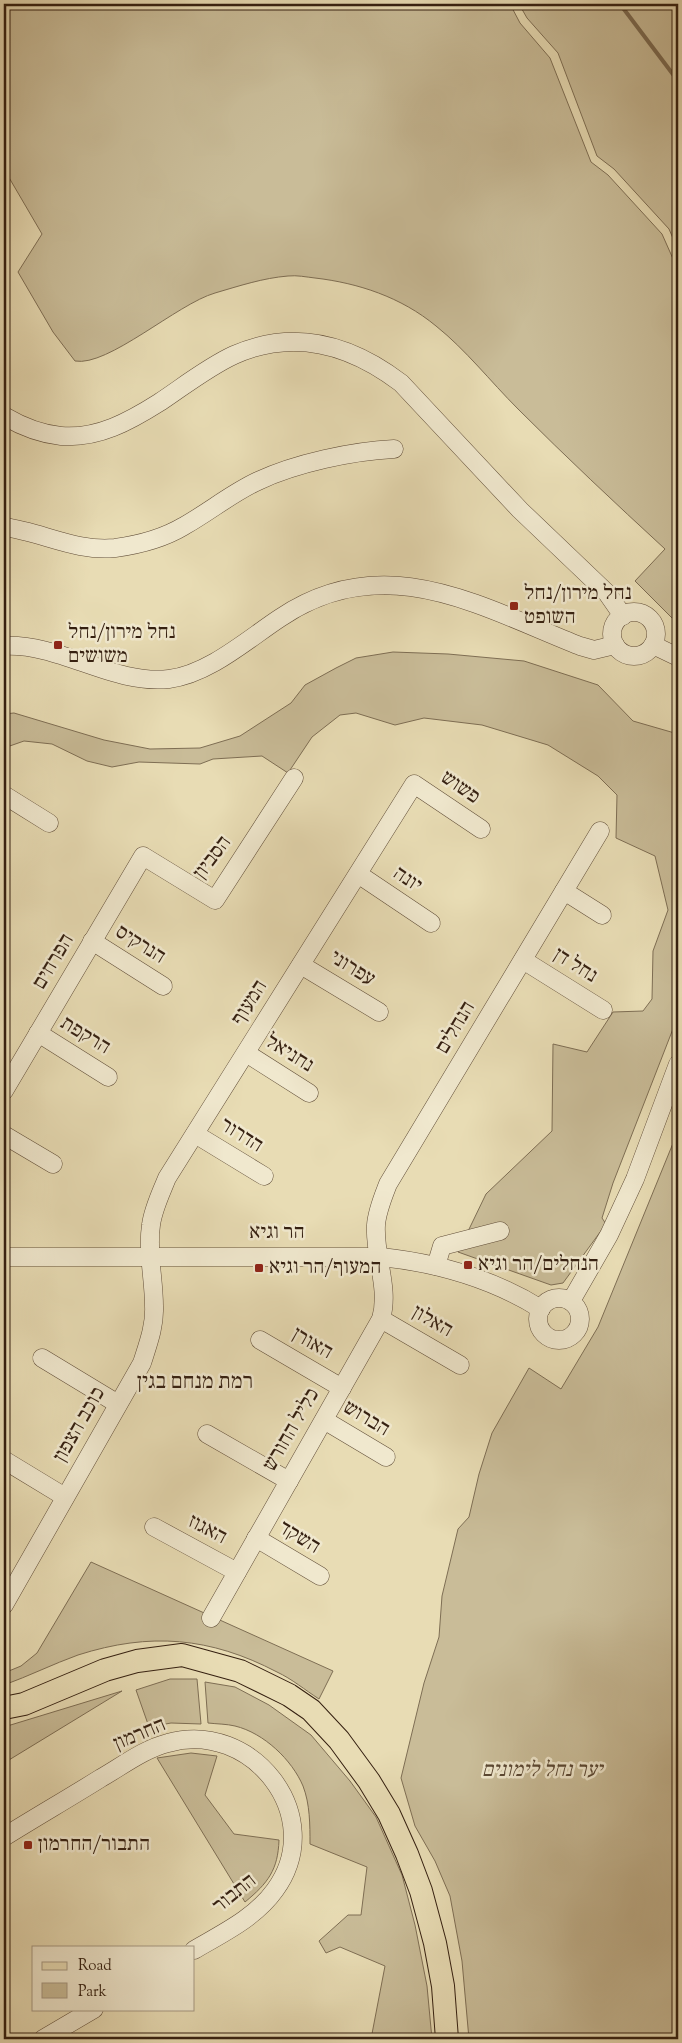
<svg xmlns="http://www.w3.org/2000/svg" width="682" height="2043" viewBox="0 0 682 2043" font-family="'Sorts Mill Goudy','Frank Ruhl Libre',serif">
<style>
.green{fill:#c9bc98;stroke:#7e6e54}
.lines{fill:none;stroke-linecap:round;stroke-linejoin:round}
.stream{stroke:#7b6a51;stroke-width:4}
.minor-casing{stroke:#614e39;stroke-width:19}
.major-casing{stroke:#341f10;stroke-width:24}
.minor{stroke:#f0e8ce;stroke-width:18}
.major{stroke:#e8dcb4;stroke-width:22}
.poi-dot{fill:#8f2418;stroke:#f0e8ce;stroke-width:2}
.labels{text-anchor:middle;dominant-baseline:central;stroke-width:5;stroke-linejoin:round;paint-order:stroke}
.poi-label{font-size:21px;fill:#341f10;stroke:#f0e8ce;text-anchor:start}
.street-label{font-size:21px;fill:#341f10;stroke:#f0e8ce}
.park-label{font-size:21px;font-style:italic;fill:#594632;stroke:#f0e8ce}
.neighbourhood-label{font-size:22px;fill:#341f10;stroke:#f0e8ce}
</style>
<rect width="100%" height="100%" fill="#e8dcb4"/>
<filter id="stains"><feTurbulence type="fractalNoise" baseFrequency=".004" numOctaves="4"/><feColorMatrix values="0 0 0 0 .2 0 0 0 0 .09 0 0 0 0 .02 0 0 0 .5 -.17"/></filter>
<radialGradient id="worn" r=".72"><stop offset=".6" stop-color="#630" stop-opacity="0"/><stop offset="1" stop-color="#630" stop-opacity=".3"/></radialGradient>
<g class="green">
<path d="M 4,4 L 510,4 L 520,23 L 550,58 L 591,162 L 608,175 L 662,234 L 678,270 L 678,624 L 635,581 L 665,549 C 615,503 566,457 518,409 C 490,381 466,350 436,326 C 401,297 358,283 315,278 C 306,277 297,275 288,276 C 263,278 239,286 215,293 C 177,304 108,367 75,361 L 53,332 L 18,272 L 42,234 L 4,169 Z"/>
<polygon points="519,4 678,4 678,250 669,229 614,169 597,156 558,53 527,18"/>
<polygon points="393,652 448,654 524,661 598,685 633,721 678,734 678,1016 613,1183 602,1218 606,1224 563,1283 551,1285 458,1252 486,1194 552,1131 553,1044 587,1052 613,1012 643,1011 652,999 653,951 668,910 655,856 616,838 617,795 598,776 548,745 482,725 424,718 395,725 356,713 340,715 312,737 288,773 262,756 213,759 200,764 139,762 112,767 87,761 52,744 24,741 4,748 4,714 14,713 104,740 150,749 200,748 240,736 291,703 305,685 336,668 356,658"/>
<polygon points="678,1131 678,2039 469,2039 462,1961 450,1896 435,1861 415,1826 401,1778 424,1683 439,1637 442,1596 458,1529 469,1517 479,1474 492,1433 529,1368 561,1389 598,1327"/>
<path d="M 91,1562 L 333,1671 L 319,1699 C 305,1690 292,1679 277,1672 C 210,1637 150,1632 78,1655 C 53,1664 29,1676 4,1685 L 4,1673 L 21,1666 L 37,1653 Z"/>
<polygon points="170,1679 197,1679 201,1724 171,1723 149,1727 136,1690"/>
<path d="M 205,1682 L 235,1687 L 269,1705 L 311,1735 L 350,1781 L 376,1817 L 402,1875 L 415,1925 L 427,1986 L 432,2039 L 371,2039 L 385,1966 L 340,1947 L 326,1953 L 319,1941 L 348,1915 L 361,1915 L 367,1867 L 310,1844 C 310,1825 310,1804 303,1786 C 292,1760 264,1733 235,1726 C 227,1724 217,1724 208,1723 Z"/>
<polygon points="122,1691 4,1763 4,1727"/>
<path d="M 191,1753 L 217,1756 L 205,1795 L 234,1834 L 279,1840 C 278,1870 268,1883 245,1902 L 157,1758 Z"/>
</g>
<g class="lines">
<polyline class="stream" points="620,4 678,81"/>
<g class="minor-casing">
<g id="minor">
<path d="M 4,416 C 21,426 41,434 61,436 C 98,439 130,421 160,402 C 184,386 208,367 234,355 C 295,328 351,345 401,383 L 520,510 L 607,593 L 623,616"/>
<path d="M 4,527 C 42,532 76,552 115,548 C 137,545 164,538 184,526 C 209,512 232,493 258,481 C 296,463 353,451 394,449"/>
<circle cx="634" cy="634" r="22"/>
<polyline points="653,645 678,657"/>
<path d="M 4,646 C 61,643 112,685 169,679 C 209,674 248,639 280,618 C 384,548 479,606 580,646 L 594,650 L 615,645"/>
<polyline points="4,795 49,823"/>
<polyline points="358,874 431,923"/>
<polyline points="564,891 602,915"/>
<polyline points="92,941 163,986"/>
<polyline points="523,960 603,1010"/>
<polyline points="301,965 379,1012"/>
<polyline points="38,1033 108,1077"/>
<polyline points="246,1053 309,1093"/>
<polyline points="4,1091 143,856 215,900 294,778"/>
<polyline points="195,1134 264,1176"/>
<polyline points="4,1135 53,1164"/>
<path d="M 4,1257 L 381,1257 C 437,1263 493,1279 541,1309"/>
<polyline points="436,1266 442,1246 500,1231"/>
<circle cx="559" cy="1319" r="21"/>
<polyline points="571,1301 609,1235 635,1179 678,1064"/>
<polyline points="381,1319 460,1365"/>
<polyline points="260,1340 342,1388"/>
<polyline points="42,1358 118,1404"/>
<polyline points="324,1420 386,1457"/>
<polyline points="207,1434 289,1481"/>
<polyline points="4,1460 65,1497"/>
<polyline points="154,1527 237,1572"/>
<polyline points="256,1538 320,1576"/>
<path d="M 4,1605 L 142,1363 C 148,1344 155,1326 154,1306 C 154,1279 147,1252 151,1225 C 153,1209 161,1193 167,1178 L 414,784 L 481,829"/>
<path d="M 211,1618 L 381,1319 C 390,1288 374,1257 376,1225 C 377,1211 383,1197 388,1184 L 600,831"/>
<path d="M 4,1837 C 36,1817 69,1798 101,1778 C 122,1766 144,1749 168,1743 C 251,1719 329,1816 275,1890 C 255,1918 223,1933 194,1950"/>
<polyline points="43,2039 94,2009"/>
</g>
</g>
<g class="major-casing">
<polyline id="major" points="4,1708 24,1704 105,1670 137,1661 182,1655 240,1671 289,1695 311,1710 339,1740 369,1781 389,1814 407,1854 421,1891 435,1943 443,1986 447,2039"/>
</g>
<use href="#minor" class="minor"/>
<use href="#major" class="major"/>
</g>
<g class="poi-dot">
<rect x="509" y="601" width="10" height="10" rx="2.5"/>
<rect x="53" y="640" width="10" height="10" rx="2.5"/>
<rect x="463" y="1260" width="10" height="10" rx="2.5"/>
<rect x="254" y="1263" width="10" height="10" rx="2.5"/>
<rect x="23" y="1840" width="10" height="10" rx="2.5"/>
</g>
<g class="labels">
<g class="poi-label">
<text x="524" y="594">נחל מירון/נחל<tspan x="524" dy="24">השופט</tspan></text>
<text x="68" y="633">נחל מירון/נחל<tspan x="68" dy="24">משושים</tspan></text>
<text x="478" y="1265">הנחלים/הר וגיא</text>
<text x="269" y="1268">המעוף/הר וגיא</text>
<text x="38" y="1845">התבור/החרמון</text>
</g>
<g class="street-label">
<text transform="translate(460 788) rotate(34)">פשוש</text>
<text transform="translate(213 858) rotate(-53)">הסביון</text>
<text transform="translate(407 880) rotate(34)">יונה</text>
<text transform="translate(140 945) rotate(32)">הנרקיס</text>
<text transform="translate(54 962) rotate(-59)">הפרחים</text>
<text transform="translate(575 966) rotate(32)">נחל דן</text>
<text transform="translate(352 969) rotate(32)">עפרוני</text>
<text transform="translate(250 1003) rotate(-58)">המעוף</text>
<text transform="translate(456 1028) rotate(-59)">הנחלים</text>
<text transform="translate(85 1036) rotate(31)">הרקפת</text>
<text transform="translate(289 1054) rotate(32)">נחניאל</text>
<text transform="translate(241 1136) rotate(32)">הדרור</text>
<text x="277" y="1233">הר וגיא</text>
<text transform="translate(432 1322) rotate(30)">האלון</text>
<text transform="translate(312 1344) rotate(30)">האורן</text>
<text transform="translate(366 1419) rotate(31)">הברוש</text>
<text transform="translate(80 1425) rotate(-60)">כוכב הצפון</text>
<text transform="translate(292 1430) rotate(-60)">כליל החורש</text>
<text transform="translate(207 1530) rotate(28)">האגוז</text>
<text transform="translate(299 1538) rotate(31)">השקד</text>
<text transform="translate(140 1735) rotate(-23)">החרמון</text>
<text transform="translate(235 1894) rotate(-39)">התבור</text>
</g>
<g class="park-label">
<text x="542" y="1771">יער נחל לימונים</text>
</g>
<g class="neighbourhood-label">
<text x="195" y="1383">רמת מנחם בגין</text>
</g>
</g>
<rect width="682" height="2043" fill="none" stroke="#e8dcb4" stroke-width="20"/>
<rect x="5" y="5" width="672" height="2033" fill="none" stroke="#341f10" stroke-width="2.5"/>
<rect x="10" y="10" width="662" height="2023" fill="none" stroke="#341f10"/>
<rect x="32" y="1946" width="162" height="65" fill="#f0e8ce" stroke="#a59882"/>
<rect x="42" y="1962" width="25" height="8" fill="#e8dcb4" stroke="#a59882"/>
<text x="78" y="1970" font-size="15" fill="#341f10">Road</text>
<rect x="42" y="1983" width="25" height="15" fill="#c9bc98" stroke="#a59882"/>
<text x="78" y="1996" font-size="15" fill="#341f10">Park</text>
<rect width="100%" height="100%" filter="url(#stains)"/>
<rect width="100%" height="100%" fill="url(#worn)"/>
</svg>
